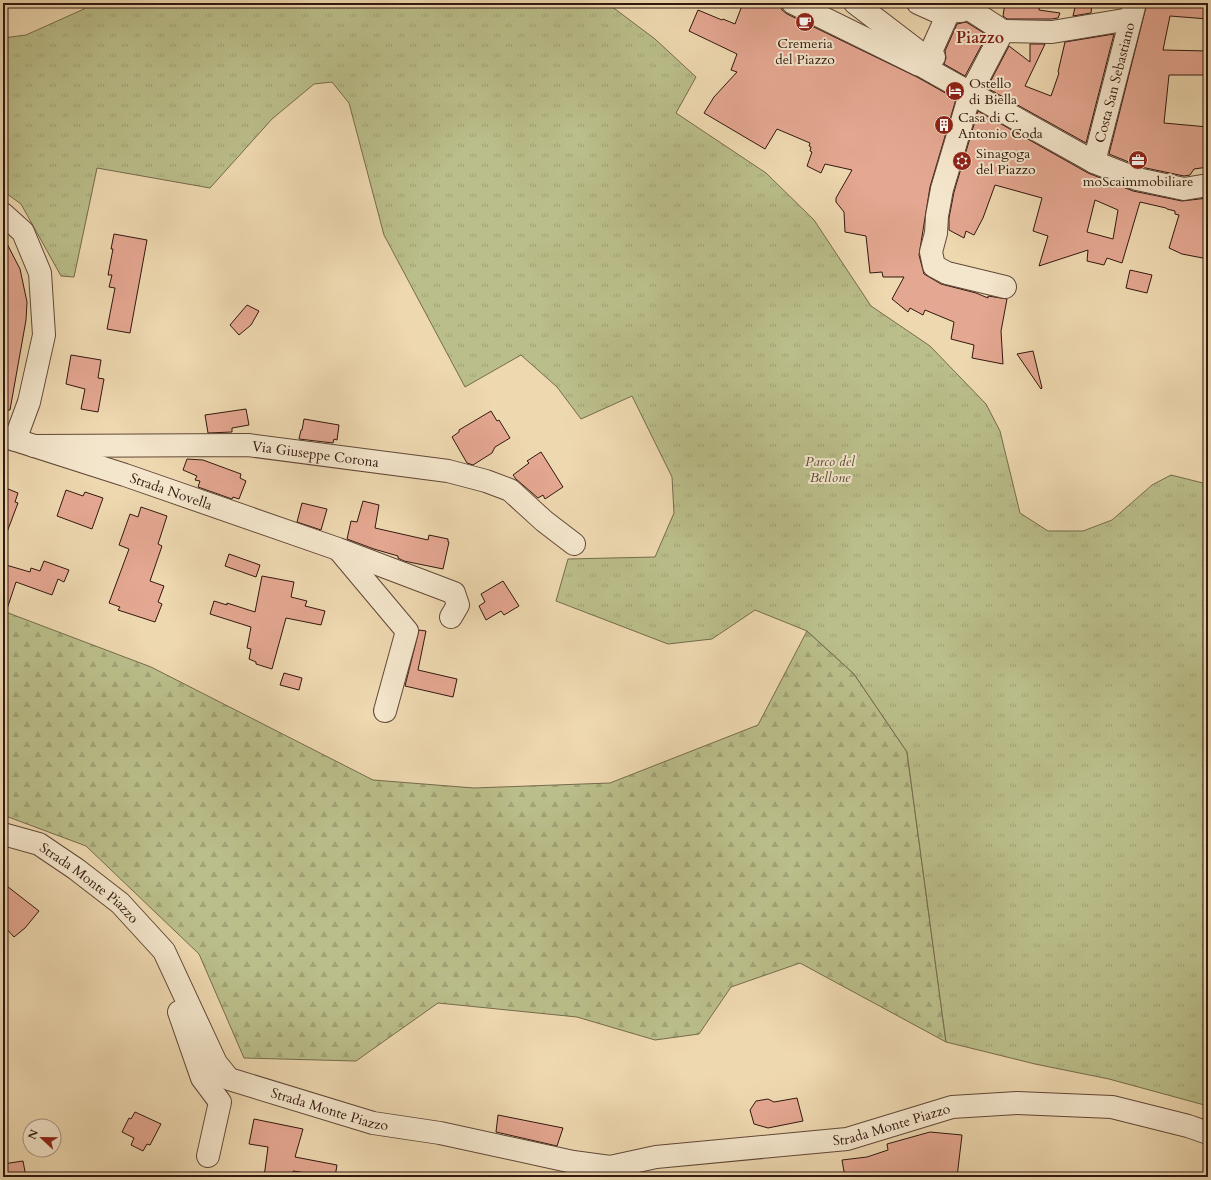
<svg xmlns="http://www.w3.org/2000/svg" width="1211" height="1180" viewBox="0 0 1211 1180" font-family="Cardo,serif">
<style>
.forest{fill:url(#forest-firs);stroke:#766b4c}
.park{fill:url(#park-tufts);stroke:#766b4c}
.building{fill:#e4a791;stroke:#32180f;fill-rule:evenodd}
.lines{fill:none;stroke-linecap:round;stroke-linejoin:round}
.minor-casing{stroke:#614837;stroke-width:24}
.minor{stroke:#f4e6cc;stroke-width:22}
.labels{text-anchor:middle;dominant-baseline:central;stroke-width:4;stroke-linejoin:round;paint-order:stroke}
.poi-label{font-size:14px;fill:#32180f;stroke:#f4e6cc;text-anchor:start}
.street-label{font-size:14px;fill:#32180f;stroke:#f4e6cc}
.park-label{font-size:14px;font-style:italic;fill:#5b4a34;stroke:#f4e6cc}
.quarter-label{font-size:16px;font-weight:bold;fill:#7a1f14;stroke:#f4e6cc}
</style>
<defs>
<pattern id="forest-firs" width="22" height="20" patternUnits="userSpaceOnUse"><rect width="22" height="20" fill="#babe8a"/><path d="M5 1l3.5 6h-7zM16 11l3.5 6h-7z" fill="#a0a376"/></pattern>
<pattern id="park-tufts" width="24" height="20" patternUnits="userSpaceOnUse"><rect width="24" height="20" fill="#babe8a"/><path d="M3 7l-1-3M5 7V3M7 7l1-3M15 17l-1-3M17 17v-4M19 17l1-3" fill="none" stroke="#a0a376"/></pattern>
</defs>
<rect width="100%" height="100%" fill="#eed8b0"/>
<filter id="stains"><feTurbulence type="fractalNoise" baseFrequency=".005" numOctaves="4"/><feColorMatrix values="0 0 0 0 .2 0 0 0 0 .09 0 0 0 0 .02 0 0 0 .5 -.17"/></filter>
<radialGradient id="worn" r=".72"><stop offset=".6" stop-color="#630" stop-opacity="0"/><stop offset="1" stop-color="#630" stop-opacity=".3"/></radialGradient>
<polygon class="forest" points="3,611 151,667 373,780 474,788 610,783 758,725 807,631 854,674 907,752 946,1042 800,963 731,987 699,1034 655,1040 577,1017 438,1003 356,1061 244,1058 199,954 86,846 3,815"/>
<polygon class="park" points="84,3 607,3 655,39 696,77 676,113 766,173 814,220 871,306 930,346 986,404 1000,431 1020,513 1048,531 1083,531 1112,520 1152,485 1171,475 1203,483 1208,485 1208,1106 1109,1079 1035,1064 946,1042 907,752 854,674 807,631 755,610 712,639 668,644 556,601 568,559 655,557 674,513 672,477 632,396 581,419 557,387 521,355 465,387 384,235 349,103 332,82 314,84 272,119 210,188 97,168 74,277 61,276 21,204 3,191 3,38 26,35 84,9"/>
<g class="building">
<polygon points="743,3 781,3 782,10 787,14 917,77 956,99 930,187 919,255 924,274 941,284 976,293 988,298 988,296 1007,299 1001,331 1003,364 972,358 974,345 951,339 954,322 925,310 923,315 910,308 908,312 892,299 904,277 883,277 882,272 870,273 866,236 845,232 844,212 836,202 836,198 852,170 825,164 821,173 807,166 812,152 810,151 811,147 809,146 810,143 777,129 765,149 704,113 714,97 737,72 731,70 737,54 689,31 698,10 722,20 723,19 735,24"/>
<polygon points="1005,3 1040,3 1039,10 1060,13 1058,18 1051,19 1007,19 1003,16"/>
<polygon points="1076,3 1092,3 1091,13 1073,16"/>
<polygon points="1147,3 1208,3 1208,19 1170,16 1163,50 1208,51 1208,75 1169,75 1164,123 1208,127 1208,167 1194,169 1190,175 1184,176 1141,167 1109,154"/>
<polygon points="966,22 987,35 965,76 944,64 946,58 945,51 957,24"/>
<polygon points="1114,34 1086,143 987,88 1009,46 1030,62 1030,44 1045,44 1025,86 1051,96 1059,73 1058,72 1065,42"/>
<path d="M 978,111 L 1088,173 L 1133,191 L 1182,201 L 1208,198 L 1208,259 L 1182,254 L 1169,248 L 1179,215 L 1175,214 L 1175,211 L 1167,209 L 1166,208 L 1140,202 L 1122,263 L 1107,258 L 1104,265 L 1087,261 L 1088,250 L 1039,266 L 1048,236 L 1033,231 L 1042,198 L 995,185 L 983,218 L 974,235 L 966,231 L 964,238 L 949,230 L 949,218 L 954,192 ZM 1095,200 L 1118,210 L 1113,239 L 1087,232 Z"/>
<polygon points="114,234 147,240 130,333 107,329 115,288 109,287 112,275 108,275 113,249 111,249"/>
<polygon points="3,236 20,269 27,302 26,320 10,410 3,410"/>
<polygon points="1130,270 1152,275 1147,293 1126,288"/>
<polygon points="247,305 259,311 251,325 239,335 230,325"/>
<polygon points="1033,351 1042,388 1041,389 1017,354"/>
<polygon points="71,355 101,360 98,378 104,379 98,412 81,409 85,389 66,384"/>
<polygon points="246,409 249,425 232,428 232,432 208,433 205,415"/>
<polygon points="491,411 497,421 499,420 510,438 495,447 492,453 473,465 467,463 452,437 459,432 459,430"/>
<polygon points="304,419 339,425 337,440 334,439 333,443 299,439 301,430 302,430"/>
<polygon points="541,452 563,487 545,499 543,495 538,498 516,479 513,475 529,463 527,461"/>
<polygon points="187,459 203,460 241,474 240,478 246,481 239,499 233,497 232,499 198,487 200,481 195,480 197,476 183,470"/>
<polygon points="3,487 18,493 15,502 18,503 4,540 3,540"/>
<polygon points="66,490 83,496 85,492 103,498 92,529 57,516"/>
<polygon points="363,501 379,505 375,528 428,540 429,535 448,539 448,542 449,542 443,569 404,561 398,558 398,556 374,549 347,539 351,521 357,522"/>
<polygon points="302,503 327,509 321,530 297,522"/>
<polygon points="141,507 167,516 158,544 162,546 150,581 164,586 158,602 162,604 155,622 118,610 120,607 109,603 129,549 119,545 130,514 138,517"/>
<polygon points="229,554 260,565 256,577 225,566"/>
<polygon points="44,561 69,570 64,582 58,579 52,595 16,582 5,615 3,615 3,573 6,565 30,572 31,568 40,571"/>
<polygon points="262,576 294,582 291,597 307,601 305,606 325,611 321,625 286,618 272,669 256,664 256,662 249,659 251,649 247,648 251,627 210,614 214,601 227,605 227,603 255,612"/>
<polygon points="503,581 519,606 504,615 501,611 486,620 479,606 485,602 481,594"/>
<polygon points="419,630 426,631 418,670 457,679 453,697 405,686"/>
<polygon points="284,673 302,678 299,690 280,685"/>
<polygon points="3,883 39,911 25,928 14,937 3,925"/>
<polygon points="797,1098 803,1121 768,1128 754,1124 750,1110 756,1101 768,1099 774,1102"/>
<polygon points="135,1112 161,1124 150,1145 147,1144 143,1151 131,1145 134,1138 122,1132 129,1118 131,1119"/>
<polygon points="498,1115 563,1128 557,1146 496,1132"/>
<polygon points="254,1119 303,1129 295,1157 337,1165 335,1177 293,1171 293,1177 264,1177 268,1147 249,1144"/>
<polygon points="930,1132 962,1135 957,1177 845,1177 842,1160 867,1157 888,1150 887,1144"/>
<polygon points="23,1161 26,1177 3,1177 3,1164"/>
</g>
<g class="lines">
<g class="minor-casing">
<g id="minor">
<polyline points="793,3 919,65 925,65 931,61 934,57"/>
<polyline points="855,3 927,58"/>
<polyline points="918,3 938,12 961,11"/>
<polyline points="955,3 947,16 924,67 1094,162 1137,179 1184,189 1208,185"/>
<polyline points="960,3 1003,31"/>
<path id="s1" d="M 1094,162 L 1135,3"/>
<polyline points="3,214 23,232 40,273 44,335 29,402 15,440"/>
<polyline points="1005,287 947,273 934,266 931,252 936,233 937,216 942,189 956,142 970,94 1003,31 1052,32 1130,19"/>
<path id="s2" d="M 3,436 L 125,475 L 338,549 L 454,593 L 458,605 L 451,617"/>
<path id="s3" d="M 34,446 L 248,445 L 448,471 L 486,481 L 510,490 L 544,521 L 574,544"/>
<polyline points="339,550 407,631 385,711"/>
<path id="s4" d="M 3,834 L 39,844 L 76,869 L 120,903 L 164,951 L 216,1063 L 229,1079 L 373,1123 L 440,1133 L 573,1162 L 610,1167 L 656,1157 L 847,1139 L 952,1107 L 1017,1103 L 1112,1107 L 1188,1126 L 1208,1133"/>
<polyline points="179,1012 202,1078 220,1102 208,1156"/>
</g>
</g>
<use href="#minor" class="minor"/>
</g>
<defs>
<g id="cafe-disc" transform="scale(1)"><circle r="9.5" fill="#8f2418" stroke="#f4e6cc"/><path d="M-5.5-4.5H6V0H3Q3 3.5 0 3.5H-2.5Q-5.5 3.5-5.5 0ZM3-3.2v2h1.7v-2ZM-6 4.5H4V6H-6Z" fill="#fff"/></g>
<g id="hotel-disc" transform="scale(1)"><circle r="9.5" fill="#8f2418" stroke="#f4e6cc"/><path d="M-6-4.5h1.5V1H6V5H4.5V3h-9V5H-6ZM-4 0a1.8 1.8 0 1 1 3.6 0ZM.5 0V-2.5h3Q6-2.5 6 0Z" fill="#fff"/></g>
<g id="building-disc" transform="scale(1)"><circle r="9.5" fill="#8f2418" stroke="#f4e6cc"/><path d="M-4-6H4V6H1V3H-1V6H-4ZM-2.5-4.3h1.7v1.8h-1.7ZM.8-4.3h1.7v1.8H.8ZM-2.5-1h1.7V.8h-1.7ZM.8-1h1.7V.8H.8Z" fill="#fff"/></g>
<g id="office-disc" transform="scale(1)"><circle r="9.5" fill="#8f2418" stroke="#f4e6cc"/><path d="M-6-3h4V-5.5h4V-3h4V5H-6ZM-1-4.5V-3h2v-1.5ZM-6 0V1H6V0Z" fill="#fff"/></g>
<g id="synagogue-disc" transform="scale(1)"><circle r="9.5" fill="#8f2418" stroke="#f4e6cc"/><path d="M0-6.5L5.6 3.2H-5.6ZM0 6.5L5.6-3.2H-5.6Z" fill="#fff"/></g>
</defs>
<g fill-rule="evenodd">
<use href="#cafe-disc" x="805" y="22"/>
<use href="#hotel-disc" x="955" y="91"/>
<use href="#building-disc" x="944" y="125"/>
<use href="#office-disc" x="1138" y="160"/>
<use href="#synagogue-disc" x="962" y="161"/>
</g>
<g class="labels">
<g class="poi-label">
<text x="805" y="43" text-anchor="middle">Cremeria<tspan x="805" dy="16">del Piazzo</tspan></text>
<text x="969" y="83">Ostello<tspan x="969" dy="16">di Biella</tspan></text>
<text x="958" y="117">Casa di C.<tspan x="958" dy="16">Antonio Coda</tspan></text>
<text x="976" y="153">Sinagoga<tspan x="976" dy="16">del Piazzo</tspan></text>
<text x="1138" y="181" text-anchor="middle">moScaimmobiliare</text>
</g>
<g class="street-label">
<text stroke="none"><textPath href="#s1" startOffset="82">Costa San Sebastiano</textPath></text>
<text stroke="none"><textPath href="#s3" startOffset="282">Via Giuseppe Corona</textPath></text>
<text stroke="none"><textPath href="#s2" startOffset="177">Strada Novella</textPath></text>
<text stroke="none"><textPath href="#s4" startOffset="101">Strada Monte Piazzo</textPath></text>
<text stroke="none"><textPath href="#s4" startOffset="452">Strada Monte Piazzo</textPath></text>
<text stroke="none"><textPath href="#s4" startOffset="1024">Strada Monte Piazzo</textPath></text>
</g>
<g class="park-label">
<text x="830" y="461">Parco del<tspan x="830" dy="16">Bellone</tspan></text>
</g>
<g class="quarter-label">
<text x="980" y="38">Piazzo</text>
</g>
</g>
<rect width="1211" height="1180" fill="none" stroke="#eed8b0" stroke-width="16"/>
<rect x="4" y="4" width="1203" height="1172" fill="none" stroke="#32180f" stroke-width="2"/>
<rect x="8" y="8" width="1195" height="1164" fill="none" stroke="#32180f"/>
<g transform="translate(42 1138) rotate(292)"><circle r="19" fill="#f4e6cc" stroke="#a69480"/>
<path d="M0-3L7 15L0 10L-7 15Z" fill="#8f2418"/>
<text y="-6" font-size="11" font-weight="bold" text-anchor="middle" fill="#32180f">N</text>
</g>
<rect width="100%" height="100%" filter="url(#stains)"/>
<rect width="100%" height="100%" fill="url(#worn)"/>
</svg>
